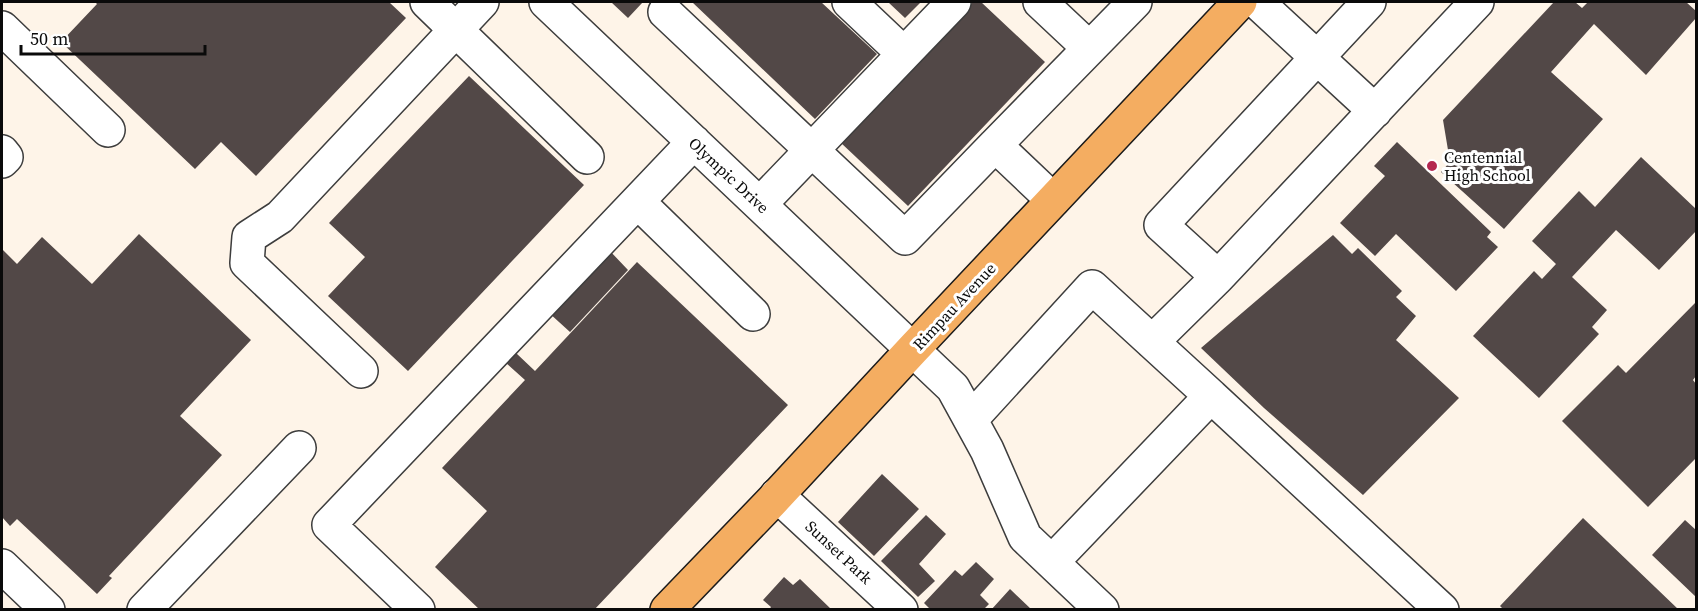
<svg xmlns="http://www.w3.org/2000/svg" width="1698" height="611" font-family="'Source Serif 4',serif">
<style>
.building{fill:#524847}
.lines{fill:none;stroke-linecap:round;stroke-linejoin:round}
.minor-casing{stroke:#3d3d3d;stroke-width:36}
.major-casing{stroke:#1b1b1b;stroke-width:36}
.minor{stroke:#fff;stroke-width:33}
.major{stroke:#f4ad61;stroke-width:33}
.poi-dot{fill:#b42850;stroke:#fff;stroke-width:2}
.labels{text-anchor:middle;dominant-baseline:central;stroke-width:6;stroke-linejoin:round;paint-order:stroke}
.poi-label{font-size:16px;fill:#0a0a0a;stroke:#fff;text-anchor:start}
.street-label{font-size:16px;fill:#0a0a0a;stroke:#fff}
</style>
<rect width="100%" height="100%" fill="#fef4e8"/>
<path class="building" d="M95,2H389L406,18L256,176L221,142L195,169L61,42L97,4Z
M611,2H643L628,18Z
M692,2H821L877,54L815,119Z
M888,2H921L905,18Z
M973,2H981L1045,62L908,206L840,142Z
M1554,2H1575L1582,8L1588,2H1686L1696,11V18L1646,75L1594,24L1551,72L1603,119L1504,229L1441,172L1450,162L1443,120Z
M469,76L584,185L408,371L328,296L365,257L329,223Z
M1397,142L1491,232L1487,237L1498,247L1456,291L1396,234L1375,256L1340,223L1385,176L1374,166Z
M1641,157L1696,209V231L1659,270L1616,230L1572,277L1607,310L1592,327L1599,334L1539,398L1473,336L1534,271L1542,279L1556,264L1532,241L1579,191L1595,207Z
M139,234L251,340L180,416L222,455L109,576L112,578L97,594L17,519L10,526L2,517V249L17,264L42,237L92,284Z
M1333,235L1352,254L1358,248L1402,291L1396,297L1416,316L1396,340L1459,398L1363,495L1264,408L1201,348Z
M609,250L628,270L570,332L548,312Z
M637,262L788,405L594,610H480L435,567L487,511L442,468L525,380L506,363L516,353L535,371Z
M1696,302V376L1693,380L1696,384V458L1648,507L1562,421L1618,365L1626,373Z
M882,474L919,509L874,556L838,522Z
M926,515L946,534L919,564L935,581L918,597L881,561Z
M1583,518L1679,610H1504L1500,606Z
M1685,520L1696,530V597L1652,555Z
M976,562L994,579L980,595L989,604L983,610H931L924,603L955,570L962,576Z
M784,577L793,585L800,579L832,610H769L771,607L763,600Z
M1010,589L1032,610H991Z"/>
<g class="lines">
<defs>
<path id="minor" d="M427,2L587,157
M546,2L953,388L987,450L1025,537L1102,610
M1040,2L1089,48
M1257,2L1375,111
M1369,2L1161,225L1218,277L1477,2
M665,12L905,238L995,145
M2,28L108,130
M904,54L954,2
M2,152L6,157L2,161
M1053,200L995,145L1135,2
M638,202L753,314
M760,204L904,54L849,2
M1152,342L1218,277
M361,371L247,263L249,237L280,217L482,2
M971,419L1092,287L1211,396
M777,495L901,610
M1052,562L1211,396L1442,610
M2,566L48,610
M144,610L299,448
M418,610L329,525L694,142"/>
<path id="major" d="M667,610L772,501L913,349L1240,2"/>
</defs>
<use href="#minor" class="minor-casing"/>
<use href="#major" class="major-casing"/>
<use href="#minor" class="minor"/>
<use href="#major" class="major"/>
</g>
<circle class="poi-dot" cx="1432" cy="166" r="6"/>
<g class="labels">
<g class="poi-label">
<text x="1444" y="157">Centennial<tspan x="1444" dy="18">High School</tspan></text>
</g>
<g class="street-label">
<text transform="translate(729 175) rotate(43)">Olympic Drive</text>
<text transform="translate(954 306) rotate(-47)">Rimpau Avenue</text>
<text transform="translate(839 552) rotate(43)">Sunset Park</text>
</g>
</g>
<rect width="1698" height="611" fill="none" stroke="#0a0a0a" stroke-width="6"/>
<path d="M21 45v9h184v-9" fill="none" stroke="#0a0a0a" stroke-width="3"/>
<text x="30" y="45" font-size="18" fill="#0a0a0a" stroke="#ffffff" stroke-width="4.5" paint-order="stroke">50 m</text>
</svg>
